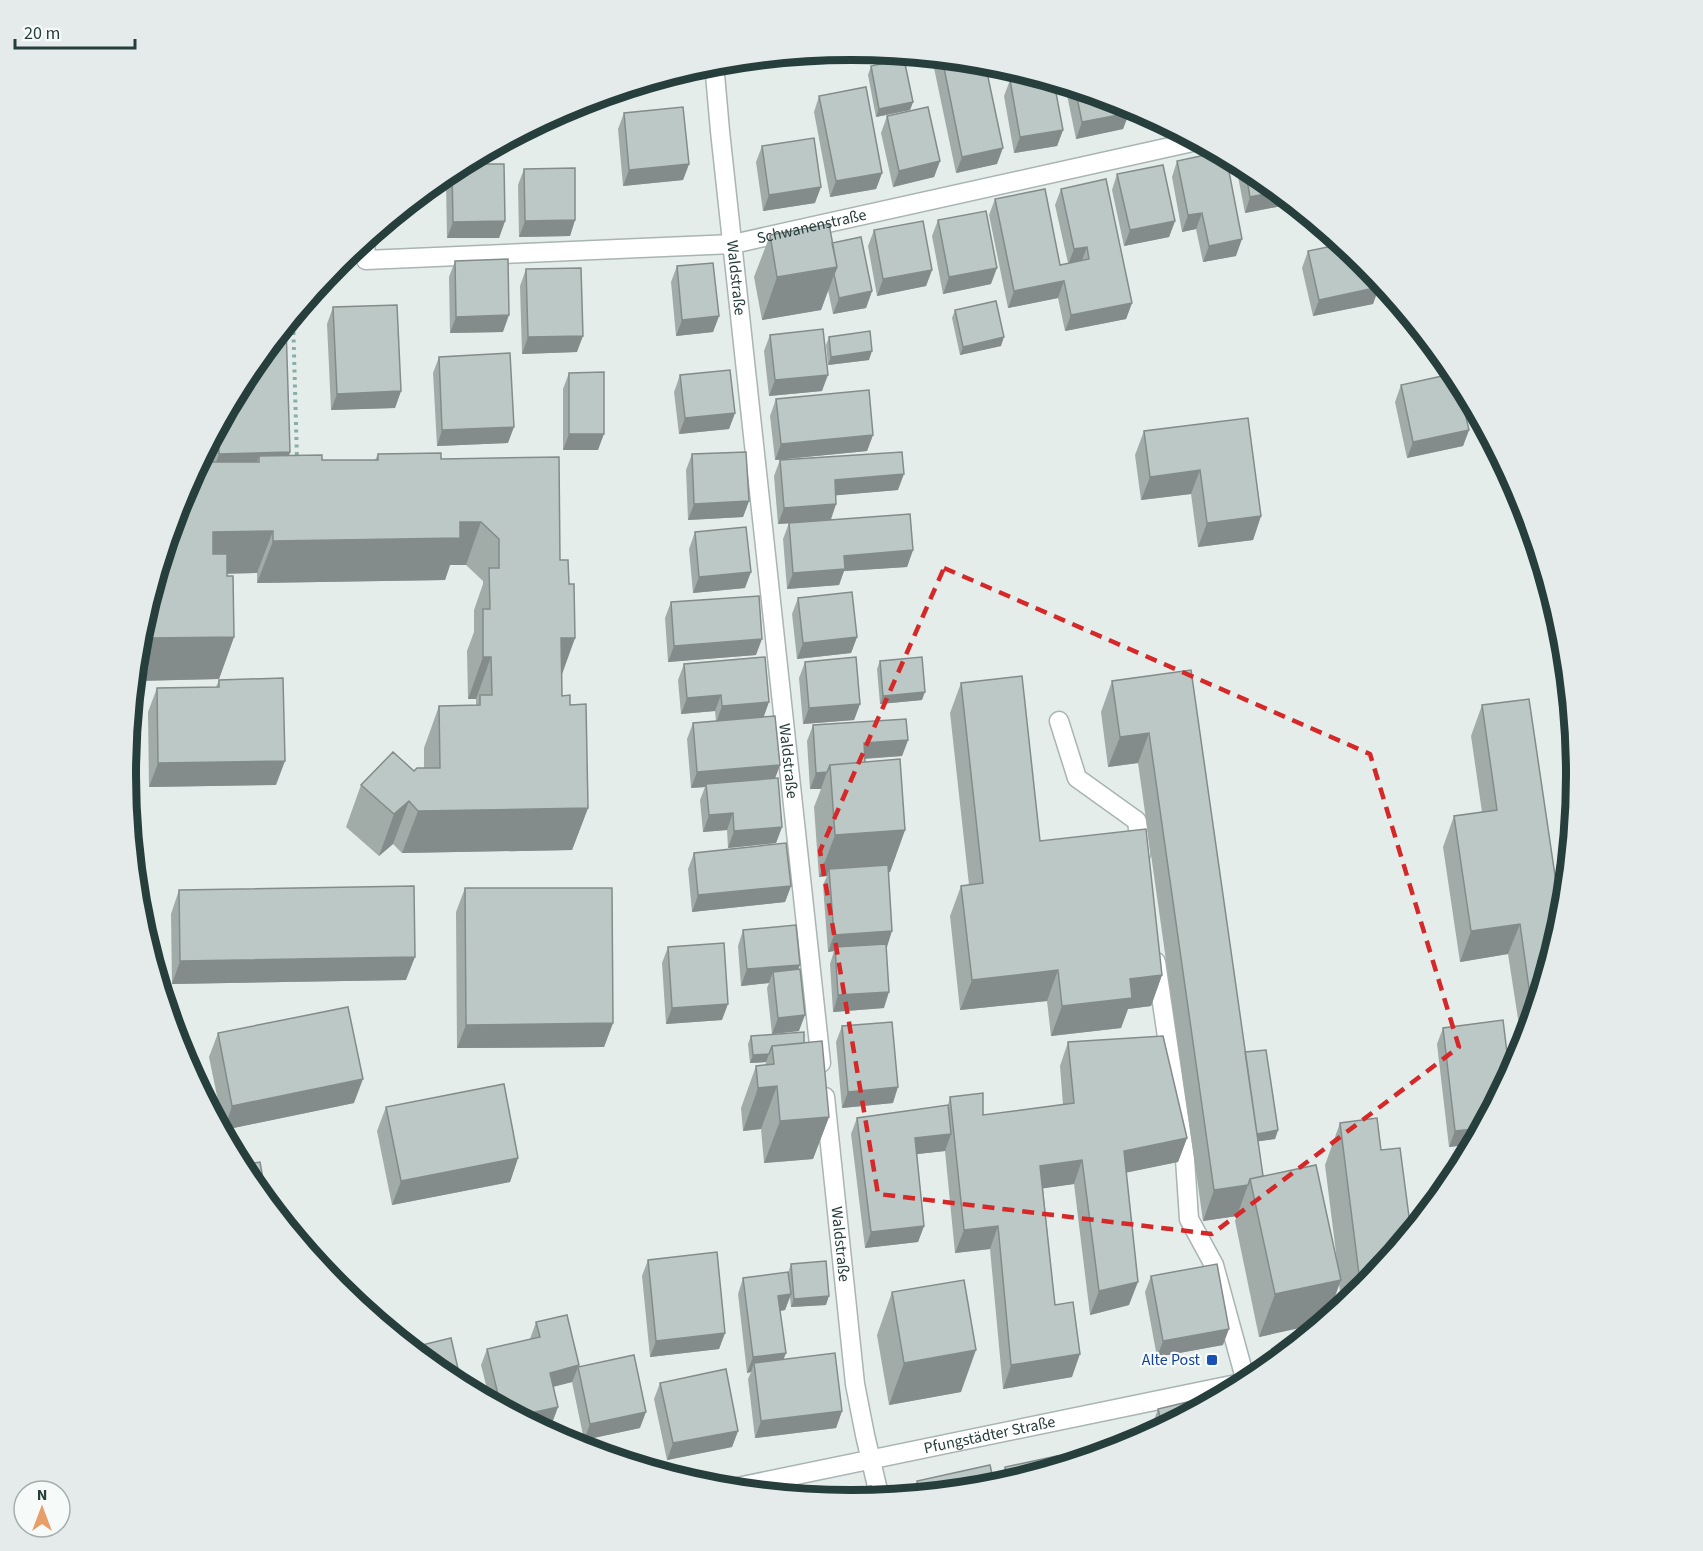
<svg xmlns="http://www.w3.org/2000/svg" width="1703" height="1551" font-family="'Source Sans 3',sans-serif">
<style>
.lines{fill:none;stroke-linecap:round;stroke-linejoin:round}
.minor-casing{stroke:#a8b5b3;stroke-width:21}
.path{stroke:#88aea9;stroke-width:4;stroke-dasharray:3 4.5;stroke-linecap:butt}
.minor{stroke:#fff;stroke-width:18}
.wall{fill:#a1aca9}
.shaded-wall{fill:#838c8a}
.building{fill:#bbc8c5;stroke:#838c8a;stroke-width:1.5}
.marked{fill:none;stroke:#d62828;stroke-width:4.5;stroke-dasharray:12 8;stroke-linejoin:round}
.transit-dot{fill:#1a4fb4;stroke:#f6faf9;stroke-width:2}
.labels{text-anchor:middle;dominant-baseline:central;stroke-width:4.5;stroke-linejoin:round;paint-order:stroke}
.street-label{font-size:16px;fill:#263e3c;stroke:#f6faf9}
.transit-label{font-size:16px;fill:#164399;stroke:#f6faf9;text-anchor:end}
.rim{fill:none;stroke:#263e3c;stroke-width:8}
</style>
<rect width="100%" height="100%" fill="#e5edeb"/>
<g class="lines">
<defs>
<g id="minor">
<path id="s1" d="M714,63L720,131L821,1063"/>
<path id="s2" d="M365,240L366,260L733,244L1197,141"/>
<path d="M1059,721L1077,778L1137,821L1141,854"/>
<path d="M1156,962L1185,1159L1189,1219L1214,1265L1246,1382"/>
<path id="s3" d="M825,1097L855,1384L865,1435L880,1499"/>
<path id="s4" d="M728,1489L1251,1381"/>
</g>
</defs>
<use href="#minor" class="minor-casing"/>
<path class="path" d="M293,317L297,460"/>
<use href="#minor" class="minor"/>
</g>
<path class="wall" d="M938,58L985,63L997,164L956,173L934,68Z
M871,66L913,102L910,110L876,117L868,75Z
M1010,80L1063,130L1057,146L1014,153L1004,96Z
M1065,85L1127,104L1129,113L1123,129L1076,139Z
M819,96L882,173L876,189L830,197L814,112Z
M1139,110L1162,122L1143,127Z
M624,113L689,164L683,180L623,186L618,129Z
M887,116L940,161L934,177L893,187L881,133Z
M762,146L815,203L763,211L756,162Z
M1177,161L1236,256L1203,262L1196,229L1182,232L1172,177Z
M1235,161L1255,172L1292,204L1245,213Z
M462,164L505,221L499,238H447L446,181L450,171Z
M524,169L575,220L570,236L519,237L518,185Z
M1117,174L1175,221L1169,237L1124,246L1112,190Z
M1061,189L1132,303L1126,319L1065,331L1058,298L1008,308L989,215L995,199L1060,265L1068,263L1055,205Z
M938,220L991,284L943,294L932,236Z
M874,230L932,270L926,286L877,296L868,246Z
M770,235L832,243L872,291L866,308L833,314L828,290L821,310L762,320L754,277Z
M1308,251L1379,287L1373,304L1313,316L1302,268Z
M455,261L503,332L450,333L449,277Z
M677,266L719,316L713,332L676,336L671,282Z
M526,269L577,352L522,354L520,286Z
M333,307L401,391L395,408L331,410L327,324Z
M955,310L1001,346L960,355L952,318Z
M770,335L822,391L769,396L764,351Z
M829,337L869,360L828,365L826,345Z
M439,357L508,443L437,446L433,373Z
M248,372L290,452L289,455L322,460H375L378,454L441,459L560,560L569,584L575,638L561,675L562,696L570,705L588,808L572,850L402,853L393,844L379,856L346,827L361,785L424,768V748L439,706L476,705V699H468L467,651L474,632V610L483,584V581L466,565H450L445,580L257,583V573L227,574L234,637L219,679L135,681L140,634L181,497L213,462L212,439Z
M569,373L598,450H563V389Z
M680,375L735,413L729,429L679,434L674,392Z
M1401,385L1469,430L1463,446L1407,458L1395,402Z
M776,399L873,435L867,451L775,460L770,416Z
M1248,418L1261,516L1253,540L1198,547L1191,494L1141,500L1135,455L1144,431Z
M692,454L749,501L743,517L688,520L686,470Z
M780,460L898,490L836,495V504L831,520L913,550L907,567L844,571L839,585L787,589L783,539L789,523L778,524L774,476Z
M695,532L745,588L693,593L689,549Z
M798,598L857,637L851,653L797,659L792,614Z
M671,602L756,655L668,662L665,618Z
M880,661L922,700L880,704L877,669Z
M805,662L860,704L854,720L803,724L799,678Z
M684,664L763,717L780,765L775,778L782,827L776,843L728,848L727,830L703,832L700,800L705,787L691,788L687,739L693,723L716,721L715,711L681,714L678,680Z
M1191,670L1245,1052L1278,1130L1275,1139L1258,1141L1263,1176L1337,1261L1325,1165L1340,1123L1365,1289L1342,1307L1339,1284L1326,1321L1259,1337L1235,1221L1237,1216L1203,1221L1138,763L1108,767L1101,712L1112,681Z
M219,680L276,785L149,787L148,712L157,688L216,687Z
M961,683L1040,841L1162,975L1151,1006L1128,1009L1121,1028L1051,1036L1047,1001L960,1010L950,916L961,886L969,885L950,713Z
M1482,705L1562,923L1523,1051L1508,954L1460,962L1443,847L1454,816L1482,812L1471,736Z
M813,725L908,740L902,756L865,759V762L905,830L890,872H888L887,947L884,1008L833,1012L830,964L834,951L828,952L823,885L827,876L819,877L814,807L821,789H810L807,741Z
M694,853L791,886L785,902L692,912L688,869Z
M465,888L613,1023L604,1047L457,1048L456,912Z
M179,890L406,980L172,984L171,914Z
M743,930L798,970L799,1031L772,1034L767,988L769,983L741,986L738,946Z
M668,947L722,1020L666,1024L662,963Z
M842,1026L893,1103L842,1108L836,1042Z
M1443,1028L1510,1077L1474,1144L1449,1147L1437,1044Z
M218,1033L354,1103L224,1130L209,1057Z
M751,1036L804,1043L829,1117L813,1159L764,1163L761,1129L743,1131L741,1108L756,1066L765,1065L766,1062L750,1063L748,1044Z
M1068,1042L1187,1138L1178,1162L1126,1172L1129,1305L1090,1315L1074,1184L1043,1188L1055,1305L1072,1377L1003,1389L990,1249L955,1253L945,1151L917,1154L924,1226L918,1242L865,1248L851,1134L857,1118L948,1105L950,1097L983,1115L1063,1105L1060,1066Z
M386,1107L518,1158L510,1182L392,1205L377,1131Z
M648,1260L725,1333L719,1349L650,1357L642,1276Z
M791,1264L826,1305L791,1307L790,1297L785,1310L780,1311L783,1359L842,1411L836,1428L755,1438L748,1379L751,1372L747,1373L738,1294L743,1278L788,1273Z
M1151,1276L1223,1345L1157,1357L1145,1292Z
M892,1292L961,1392L889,1405L877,1335Z
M536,1322L579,1366L640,1428L584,1440L572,1382L553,1387L558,1407L552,1423L537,1426L490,1401L481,1365L487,1349L530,1339Z
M422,1345L448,1379L418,1354Z
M660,1383L738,1431L732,1447L667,1460L654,1399Z
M1209,1403L1148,1436L1158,1409Z
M1129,1446L1073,1463L1078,1450Z
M1005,1467H1060L1000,1485L999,1483Z
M917,1481L993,1488L911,1496Z"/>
<path class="shaded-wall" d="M913,102L910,110L876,117L879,109Z
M1129,113L1123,129L1076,139L1082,122Z
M1147,114L1162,122L1143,127Z
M1063,130L1057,146L1014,153L1020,137Z
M1003,148L997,164L956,173L962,157Z
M940,161L934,177L893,187L899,171Z
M689,164L683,180L623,186L629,170Z
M882,173L876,189L830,197L836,181Z
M821,187L815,203L763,211L769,195Z
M1279,191L1293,203L1292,204L1245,213L1250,197Z
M1202,213L1196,229L1182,232L1188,215Z
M575,220L570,236L519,237L525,221Z
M505,221L499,238H447L453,222Z
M1175,221L1169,237L1124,246L1130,230Z
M1242,239L1236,256L1203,262L1209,246Z
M1087,247L1081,263L1068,265L1074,249Z
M837,267L821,310L762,320L777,277Z
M997,268L991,284L943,294L949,277Z
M932,270L926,286L877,296L883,279Z
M1064,281L1058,298L1008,308L1014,291Z
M1379,287L1373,304L1313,316L1319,300Z
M872,291L866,308L833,314L839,298Z
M1132,303L1126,319L1065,331L1071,315Z
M509,315L503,332L450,333L456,317Z
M719,316L713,332L676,336L682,320Z
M583,336L577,352L522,354L528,337Z
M1004,337L1001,346L960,355L963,347Z
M872,351L869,360L828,365L831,357Z
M828,375L822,391L769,396L775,380Z
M401,391L395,408L331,410L337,394Z
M735,413L729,429L679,434L685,418Z
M514,427L508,443L437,446L442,430Z
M1469,430L1463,446L1407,458L1413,442Z
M569,434H604L598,450H563Z
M873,435L867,451L775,460L781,444Z
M290,452L285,468L259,462V456L254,469L213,470L219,454Z
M1200,470L1191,494L1141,500L1150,477Z
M904,474L898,490L829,496L835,480Z
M749,501L743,517L688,520L694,504Z
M836,504L830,521L778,524L784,508Z
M1261,516L1253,540L1198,547L1207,523Z
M460,522H481L466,565H450L445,580L257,583L273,541Z
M273,531L257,573L197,574L213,532Z
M913,550L907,567L844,571L839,585L787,589L793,573L844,556Z
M751,572L745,588L693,593L699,577Z
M234,637L219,679L135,681L150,638Z
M857,637L851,653L797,659L803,643Z
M561,638H575L560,680Z
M762,639L756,655L668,662L674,646Z
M483,657H491L476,699H468Z
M925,692L922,700L880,704L883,696Z
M721,695L715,711L681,714L687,698Z
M769,702L763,719L716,723L722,706Z
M860,704L854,720L803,724L809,708Z
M1149,733L1138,763L1108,767L1120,737Z
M908,740L902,756L858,759L864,743Z
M285,761L276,785L149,787L158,763Z
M780,765L774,781L706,784L705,787L691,788L697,772Z
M827,772L821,789H810L816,773Z
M409,801L393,844L379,856L394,814Z
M588,808L572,850L402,853L418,811Z
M733,813L727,830L703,832L709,815Z
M782,827L776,843L728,848L734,831Z
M905,830L890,872L830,876L829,869L827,876L819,877L835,835Z
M791,886L785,902L692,912L698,895Z
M1520,924L1508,954L1460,962L1471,931Z
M892,931L887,947H835L834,951L828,952L834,935Z
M415,957L406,980L172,984L180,961Z
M800,965L794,981L773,972L769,983L741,986L747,969Z
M1058,970L1047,1001L960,1010L972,980Z
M1162,975L1151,1006L1128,1009L1121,1028L1051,1036L1062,1006L1130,979Z
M889,992L884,1008L833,1012L838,995Z
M728,1004L722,1020L666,1024L672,1008Z
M805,1015L799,1031L772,1034L778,1018Z
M613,1023L604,1047L457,1048L466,1025Z
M769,1054L766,1062L750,1063L753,1055Z
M363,1079L354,1103L224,1130L232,1106Z
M777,1086L761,1129L743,1131L758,1088Z
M898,1087L893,1103L842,1108L848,1092Z
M829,1117L813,1159L764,1163L780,1121Z
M1483,1128L1474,1144L1449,1147L1455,1131Z
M1278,1130L1275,1139L1246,1143L1249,1135Z
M951,1134L945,1151L909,1155L915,1138Z
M1187,1138L1178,1162L1115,1175L1124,1151Z
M518,1158L510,1182L392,1205L401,1181Z
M1082,1160L1074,1184L1032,1190L1040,1166Z
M1248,1185L1237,1216L1203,1221L1214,1190Z
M924,1226L918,1242L865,1248L871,1232Z
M998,1226L990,1249L955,1253L964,1230Z
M1380,1270L1365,1289L1349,1302L1359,1274Z
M1341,1280L1326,1321L1323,1323L1259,1337L1275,1294Z
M1138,1282L1129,1305L1090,1315L1099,1291Z
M791,1294L785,1310L773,1312L778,1296Z
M829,1296L826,1305L791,1307L794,1299Z
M1229,1329L1223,1345L1157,1357L1163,1341Z
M725,1333L719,1349L650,1357L656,1341Z
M976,1350L961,1392L889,1405L904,1363Z
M786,1353L780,1369L754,1363L751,1372L747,1373L753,1357Z
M1080,1354L1072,1377L1003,1389L1011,1365Z
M579,1365L572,1382L544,1389L550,1373Z
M558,1407L552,1423L537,1426L517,1416Z
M842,1411L836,1428L755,1438L761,1421Z
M646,1412L640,1428L584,1440L590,1424Z
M738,1431L732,1447L667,1460L673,1443Z"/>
<path class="building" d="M942,58L985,63L1003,148L962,157Z
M904,59L913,102L879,109L871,66Z
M1034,76L1054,82L1063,130L1020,137L1010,80Z
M866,87L882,173L836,181L819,96Z
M1075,88L1127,104L1129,113L1082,122Z
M683,107L689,164L629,170L624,113Z
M928,107L940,161L899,171L887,116Z
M814,138L821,187L769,195L762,146Z
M1219,152L1226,156L1242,239L1209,246L1202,213L1188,215L1177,161Z
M462,164H504L505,221L453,222L452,170Z
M1163,165L1175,221L1130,230L1117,174Z
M1245,167L1255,172L1279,191L1250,197Z
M575,168V220L525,221L524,169Z
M1106,179L1132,303L1071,315L1064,281L1014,291L995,199L1045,189L1060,265L1089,259L1087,247L1074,249L1061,189Z
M986,211L997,268L949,277L938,220Z
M923,221L932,270L883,279L874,230Z
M829,224L837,267L777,277L770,235Z
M861,237L872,291L839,298L834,274L837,267L832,243Z
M1342,244L1365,262L1377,277L1379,287L1319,300L1308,251Z
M508,259L509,315L456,317L455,261Z
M713,263L719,316L682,320L677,266Z
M581,268L583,336L528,337L526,269Z
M996,301L1004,337L963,347L955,310Z
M397,305L401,391L337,394L333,307Z
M286,326L290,452L219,454L218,428L248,372Z
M823,329L828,375L775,380L770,335Z
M870,331L872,351L831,357L829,337Z
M510,353L514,427L442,430L439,357Z
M730,370L735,413L685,418L680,375Z
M604,372V434H569V373Z
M1456,373L1469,430L1413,442L1401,385Z
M869,390L873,435L781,444L776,399Z
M1248,418L1261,516L1207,523L1200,470L1150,477L1144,431Z
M746,452L749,501L694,504L692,454Z
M902,452L904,474L835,480L836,504L784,508L780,460Z
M441,453V459L559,457L560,560H568L569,584H574L575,638H561L562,696L570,695V705L586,704L588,808L418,811L409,801L394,814L361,785L393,752L414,771L417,768H440L439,706L480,705V695H492L491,657H483V609H490L489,568H499V539L481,522H460V538L273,541V531L213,532V554H227V576H233L234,637L150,638V601L181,497L200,462H259V456L322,455V460H378V454Z
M910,514L913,550L844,556L845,569L793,573L789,523Z
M746,527L751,572L699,577L695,532Z
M852,592L857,637L803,643L798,598Z
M759,596L762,639L674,646L671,602Z
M765,657L769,702L722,706L721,695L687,698L684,664Z
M856,657L860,704L809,708L805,662Z
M922,657L925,692L883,696L880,661Z
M1191,670L1263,1176L1250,1179L1248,1185L1214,1190L1149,733L1120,737L1112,681Z
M1022,676L1040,841L1146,829L1162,975L1130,979L1132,998L1062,1006L1058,970L972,980L961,886L983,883L961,683Z
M283,678L285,761L158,763L157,688L219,687V680Z
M1529,699L1562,923L1533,1017L1520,924L1471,931L1454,816L1497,810L1482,705Z
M775,716L780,765L697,772L693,723Z
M906,719L908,740L864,743L865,762L830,765L827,772L816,773L813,725Z
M900,759L905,830L835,835L830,765Z
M778,778L782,827L734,831L733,813L709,815L706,784Z
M786,843L791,886L698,895L694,853Z
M888,865L892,931L834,935L829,869Z
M414,886L415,957L180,961L179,890Z
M465,888H612L613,1023L466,1025Z
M796,925L800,965L747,969L743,930Z
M724,943L728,1004L672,1008L668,947Z
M886,944L889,992L838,995L835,947Z
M800,969L805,1015L778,1018L773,972Z
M348,1007L363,1079L232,1106L218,1033Z
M1503,1020L1510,1077L1483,1128L1455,1131L1443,1028Z
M892,1022L898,1087L848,1092L842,1026Z
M804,1032V1043L772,1046L769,1054L753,1055L751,1036Z
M1163,1036L1187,1138L1124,1151L1138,1282L1099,1291L1082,1160L1040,1166L1055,1305L1073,1302L1080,1354L1011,1365L998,1226L964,1230L950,1097L983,1093V1115L1074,1103L1068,1042Z
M822,1041L829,1117L780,1121L777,1086L758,1088L756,1066L774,1064L772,1046Z
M1266,1050L1278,1130L1257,1134L1245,1052Z
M504,1084L518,1158L401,1181L386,1107Z
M948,1105L951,1134L915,1138L924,1226L871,1232L857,1118Z
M1377,1118L1381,1150L1400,1148L1411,1232L1380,1270L1359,1274L1340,1123Z
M260,1162L267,1202L248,1179L241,1165Z
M1316,1165L1341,1280L1275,1294L1250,1179Z
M717,1252L725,1333L656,1341L648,1260Z
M826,1261L829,1296L794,1299L791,1264Z
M1217,1264L1229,1329L1163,1341L1151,1276Z
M788,1272L791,1294L778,1296L786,1353L753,1357L743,1278Z
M964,1280L976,1350L904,1363L892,1292Z
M567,1315L579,1365L550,1373L558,1407L517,1416L501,1407L487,1349L540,1337L536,1322Z
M451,1338L462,1386L448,1379L425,1360L422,1345Z
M835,1353L842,1411L761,1421L754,1363Z
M634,1355L646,1412L590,1424L578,1367Z
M726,1369L738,1431L673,1443L660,1383Z
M1208,1397L1209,1403L1163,1428L1158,1409Z
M1130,1439L1131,1445L1129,1446L1080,1461L1078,1450Z
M1057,1456L1060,1467L1009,1483L1005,1467Z
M990,1465L995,1487L920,1495L917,1481Z
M871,1486L874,1499L852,1502L815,1498Z"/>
<path class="marked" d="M944,568L1370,754L1459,1047L1212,1234L878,1194L820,851Z"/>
<rect class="transit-dot" x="1206" y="1354" width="12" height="12" rx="3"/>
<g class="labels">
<g class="street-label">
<text stroke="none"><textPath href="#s2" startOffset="468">Schwanenstraße</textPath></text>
<text stroke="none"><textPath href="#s1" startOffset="216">Waldstraße</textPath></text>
<text stroke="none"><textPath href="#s1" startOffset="702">Waldstraße</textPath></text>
<text stroke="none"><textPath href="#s3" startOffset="148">Waldstraße</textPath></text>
<text stroke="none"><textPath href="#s4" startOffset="267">Pfungstädter Straße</textPath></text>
</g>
<g class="transit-label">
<text x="1200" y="1360">Alte Post</text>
</g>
</g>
<path d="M0 0H1703V1551H0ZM136 775a715 715 0 1 1 1430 0a715 715 0 1 1-1430 0Z" fill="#e5ebea" fill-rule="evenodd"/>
<path class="rim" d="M136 775a715 715 0 1 1 1430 0a715 715 0 1 1-1430 0Z"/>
<g transform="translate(42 1509)"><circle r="28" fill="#f6faf9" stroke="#a3afad" stroke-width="1.5"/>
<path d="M0-4.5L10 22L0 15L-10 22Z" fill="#e79e69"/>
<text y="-9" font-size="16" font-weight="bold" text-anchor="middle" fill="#263e3c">N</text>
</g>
<path d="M15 39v9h120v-9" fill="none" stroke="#263e3c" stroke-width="3"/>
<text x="24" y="39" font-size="18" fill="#263e3c" stroke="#f6faf9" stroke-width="4.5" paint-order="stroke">20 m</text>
</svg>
